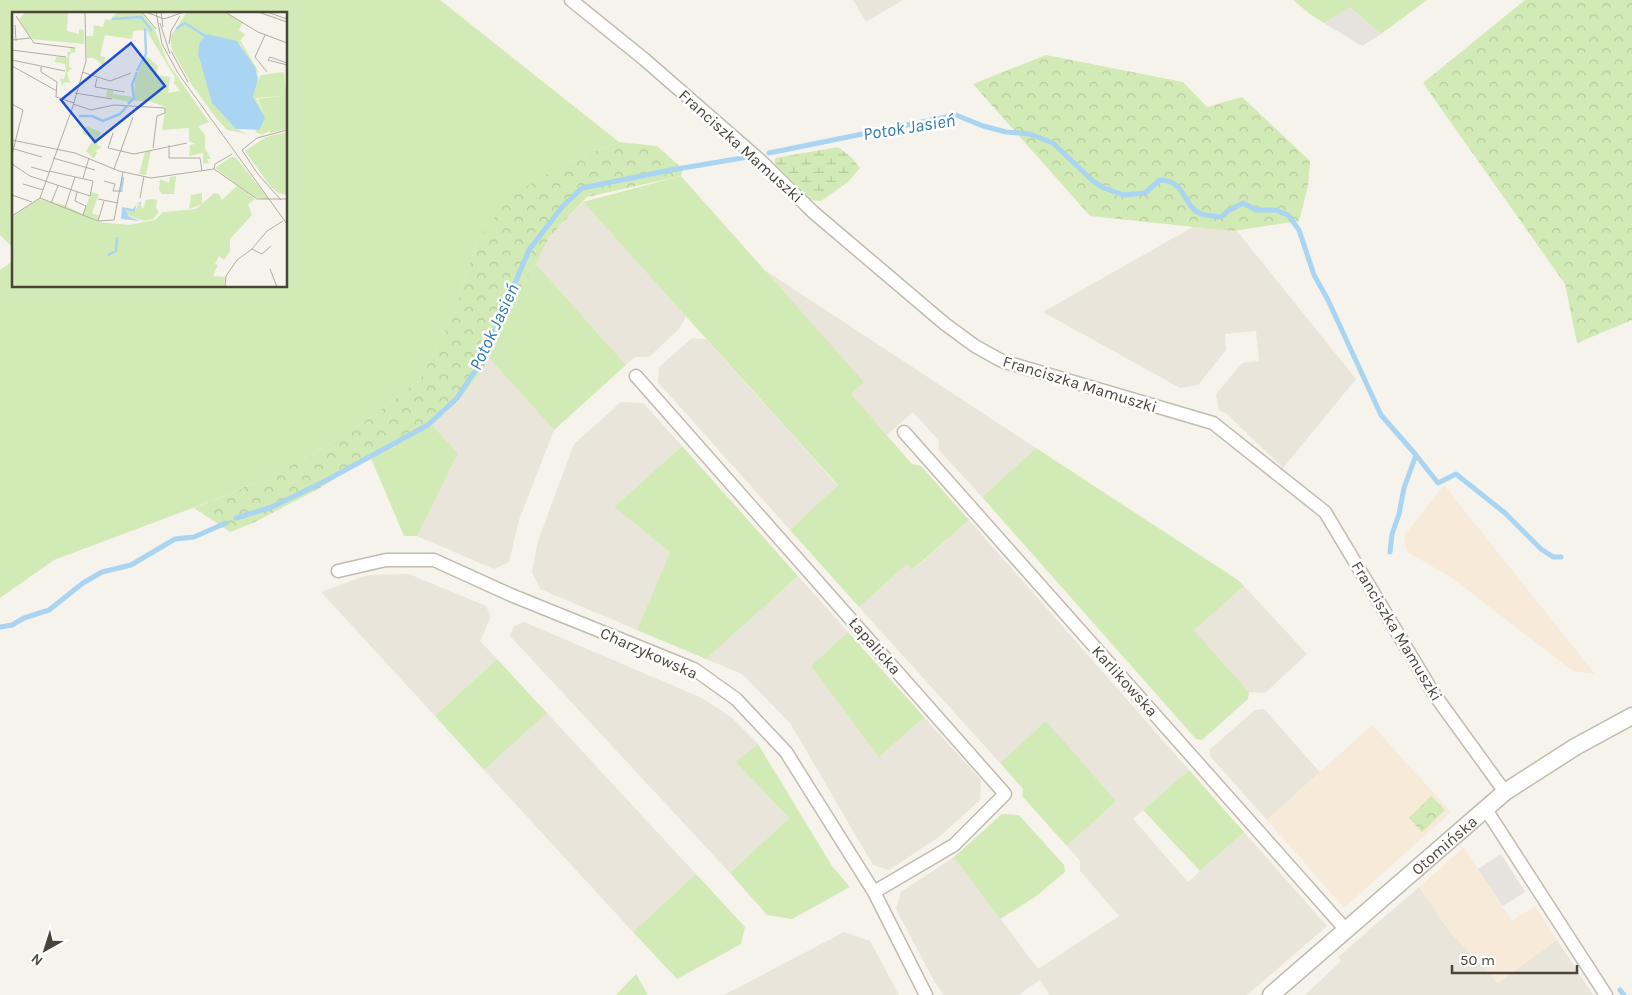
<svg xmlns="http://www.w3.org/2000/svg" width="1632" height="995" font-family="Karla,sans-serif">
<style>
.residential{fill:#eae5da}
.commercial{fill:#f7ead8}
.industrial{fill:#e6e2dd}
.grass{fill:#d2eab5}
.forest{fill:url(#forest-crowns)}
.wetland{fill:url(#wetland-marsh)}
.lines{fill:none;stroke-linecap:round;stroke-linejoin:round}
.stream{stroke:#a9d4f2;stroke-width:5}
.minor-casing{stroke:#c2bbae;stroke-width:15}
.tertiary-casing{stroke:#c2bbae;stroke-width:19}
.minor{stroke:#fff;stroke-width:12}
.tertiary{stroke:#fff;stroke-width:16}
.labels{text-anchor:middle;dominant-baseline:central;stroke-width:5;stroke-linejoin:round;paint-order:stroke}
.street-label{font-size:16px;fill:#4b4439;stroke:#fff}
.water-label{font-size:18px;font-style:italic;fill:#2e7ab2;stroke:#fff}
.inset-river{fill:none;stroke:#a9d4f2;stroke-width:2.5}
.inset-road{fill:none;stroke:#b2ada4;stroke-width:1}
.view{fill:#1d4ed8;fill-opacity:0.15;stroke:#1d4ed8;stroke-width:2.5}
.inset-edge{fill:none;stroke:#4b4439;stroke-width:2.5}
</style>
<defs>
<pattern id="forest-crowns" width="20" height="18" patternUnits="userSpaceOnUse" patternTransform="scale(1.25)"><rect width="20" height="18" fill="#d2eab5"/><path d="M2 6a3 3 0 1 1 6 0M12 15a3 3 0 1 1 6 0" fill="none" stroke="#b6ca9c"/></pattern>
<pattern id="wetland-marsh" width="20" height="14" patternUnits="userSpaceOnUse" patternTransform="scale(1.25)"><rect width="20" height="14" fill="#d2eab5"/><path d="M1 5h8M5 5V1M11 12h8M15 12V8" fill="none" stroke="#b6ca9c"/></pattern>
</defs>
<rect width="100%" height="100%" fill="#f6f3ec"/>
<path class="residential" d="M853,0H903L866,22Z
M583,202L686,316L680,328L649,357H635L626,365L536,264L549,237Z
M1221,211L1356,379L1283,468L1227,414L1219,410L1216,394L1242,363L1259,361L1256,331L1225,334L1226,350L1198,385L1180,388L1043,312Z
M763,269L1036,448L982,497L938,449L939,441L913,412L887,435L850,394L863,382Z
M692,338L706,339L838,486L790,530L658,382L659,367Z
M489,358L554,430L519,520L509,562L494,569L417,536L458,453L432,425L460,399Z
M621,402L643,403L682,446L614,507L670,552L637,630L540,589L532,572L538,541L574,444Z
M969,520L1189,770L1133,819L1188,882L1244,832L1327,926L1247,995H1050L1040,980L1018,995H944L934,981L896,909L901,892L954,857L1038,969L1119,916L1080,871V861L1067,846L1116,801L1046,722L1000,763L859,607L907,564L913,570Z
M409,574L486,606L491,617L480,641L497,659L435,716L321,592L368,575Z
M798,576L848,632L811,666L879,756L924,717L981,780L980,800L939,837L889,870L873,865L790,723L742,674L706,659Z
M1244,586L1307,654L1265,693L1249,692L1194,630Z
M524,622L702,698L731,717L758,744L737,762L789,818L730,873L510,636L514,626Z
M1264,709L1320,772L1267,820L1210,756V749L1255,710Z
M547,713L696,874L633,932L484,770Z
M1419,887L1450,932L1498,983L1557,940L1593,995H1305L1341,961L1338,957Z
M844,932L870,941L899,995H724Z"/>
<path class="commercial" d="M1444,485L1595,674L1573,671L1449,576L1407,552L1404,536Z
M1372,725L1451,812L1344,908L1267,820Z
M1464,847L1512,921L1535,906L1557,940L1498,983L1450,932L1419,887Z"/>
<path class="industrial" d="M1350,7L1381,34L1362,46L1324,23Z
M1501,854L1525,892L1503,906L1478,869Z"/>
<path class="grass" d="M0,0H440L619,142L568,162L476,244L455,311L420,380L374,415L311,456L230,494L54,560L0,598V270L14,260V286H286V14H14V249L0,235Z
M1293,0H1427L1381,34L1350,7L1324,23L1311,15Z
M681,176L864,382L851,394L912,464L921,466L969,520L912,570L907,564L859,607L790,530L838,485L583,202Z
M536,264L626,365L554,430L489,358L503,318L532,269Z
M432,425L458,453L417,536H404L370,456L391,449Z
M682,446L798,576L706,659L637,630L670,552L614,507Z
M1036,448L1238,580L1244,586L1194,630L1249,692L1248,699L1202,740L1196,739L982,497Z
M848,632L924,717L879,757L811,666Z
M497,659L547,713L484,770L435,716Z
M1046,721L1116,801L1067,846L1022,796L1023,789L1000,763Z
M758,744L832,866L850,887L792,919L767,915L730,873L789,818L736,762Z
M1189,770L1244,832L1200,871L1143,810Z
M1002,814L1019,815L1064,865L1065,872L1035,897L1000,919L954,857Z
M696,874L745,927L741,944L677,979L633,932Z
M636,974L648,995H616Z"/>
<path class="forest" d="M1525,0H1632V320L1577,343L1565,284L1423,83Z
M1046,55L1183,82L1207,107L1242,97L1310,161L1308,186L1299,221L1233,231L1090,216L973,84Z
M619,142L657,146L683,169L681,176L587,197L549,237L536,264L532,269L503,318L486,364L460,399L432,425L391,449L370,456L320,488L253,523L230,532L194,508L230,494L311,456L374,415L420,380L455,311L476,244L508,198L568,162Z
M1431,796L1445,810L1422,832L1409,818Z"/>
<path class="wetland" d="M838,147L851,157L860,168L848,182L821,201L812,200L775,164V158Z"/>
<g class="lines">
<path class="stream" d="M769,153L956,115L983,126L1006,132L1030,134L1053,143L1093,181L1104,188L1124,195L1145,193L1160,180C1186,180 1183,207 1201,214C1207,216 1215,216 1221,217L1228,211L1243,203L1256,210H1275L1288,215L1299,230L1314,275L1328,300L1381,415L1416,455L1438,483L1456,474L1505,513L1541,549L1553,557H1561
M236,518L272,507L327,480L428,425L457,398L483,359L529,250L562,207L582,188L671,170L748,157
M1390,552L1392,534L1399,514L1404,488L1416,455
M0,627L12,625L24,618L49,610L83,583L102,572L131,565L175,539L194,537L226,523
M1620,990L1624,995"/>
<defs>
<path id="minor" d="M571,0L644,59L762,162L813,212L945,324L975,346L1002,361L1213,423L1325,512L1434,694L1505,792
M636,376L1005,794L954,845L874,892
M904,432L1346,930
M338,571L386,560H434L511,595L694,669L736,699L786,752L874,892L926,995
M1485,808L1606,995"/>
<g id="tertiary">
<path id="s1" d="M1271,995L1505,792L1575,747L1632,716"/>
</g>
</defs>
<use href="#minor" class="minor-casing"/>
<use href="#tertiary" class="tertiary-casing"/>
<use href="#minor" class="minor"/>
<use href="#tertiary" class="tertiary"/>
</g>
<g class="labels">
<g class="street-label">
<text transform="translate(741 146) rotate(42)">Franciszka Mamuszki</text>
<text transform="translate(1080 384) rotate(17)">Franciszka Mamuszki</text>
<text transform="translate(1397 631) rotate(59)">Franciszka Mamuszki</text>
<text transform="translate(875 646) rotate(49)">Łapalicka</text>
<text transform="translate(649 653) rotate(24)">Charzykowska</text>
<text transform="translate(1125 681) rotate(48)">Karlikowska</text>
<text stroke="none"><textPath href="#s1" startOffset="229">Otomińska</textPath></text>
</g>
<g class="water-label">
<text transform="translate(909 127) rotate(-9)">Potok Jasień</text>
<text transform="translate(494 327) rotate(-65)">Potok Jasień</text>
</g>
</g>
<g transform="translate(12 12)">
<rect width="275" height="275" fill="#f6f3ec"/>
<path d="M105,0H129L142,16L156,51L197,110L200,109L186,114L193,123V136L199,147H195L197,151L191,152V141L177,144L178,133L183,132L177,129V116L150,118L154,95L137,89H122L123,69L134,44L146,54L144,63L158,65L156,81L168,79L162,71L163,65L134,18L121,19L120,27L93,23L88,44L93,45L92,54L82,46H75L74,24H81L82,13L91,15L93,7L98,8ZM175,0H212L231,10L227,18L233,23L228,28L246,59V62L228,32L220,29L193,23L186,42L200,91L224,117L236,122L215,118L204,106L180,73L160,38L158,25ZM58,35L63,36V41L60,40L57,45V55L60,56L55,61L58,71L53,70L50,74L48,66L52,67L54,59L53,52L43,50L44,45L56,46L55,40H59ZM95,78H101V82L121,85L118,90L94,85ZM139,138L134,163L127,162L133,140ZM219,145H223L258,188L242,185L203,156ZM164,164L162,182H150L147,178L148,167L157,171L158,165ZM79,180L87,182L80,201L88,204L86,208L71,203ZM190,181V192L177,197L179,183Z" fill="#d2eab5"/>
<path d="M14,0H56L55,19L67,22V17L72,18V32L20,27L7,7ZM272,60L274,80L269,84L244,86L254,107L257,119L250,123L243,120L253,106L243,94L240,78L249,63ZM74,114L89,120L85,133L90,135L83,139L85,140L82,147L74,139L81,128L70,121ZM225,174L243,187L236,192L240,203L218,227V239L212,248L207,244L203,252L206,253L201,264L213,265L212,275H0V205L27,187L52,193L87,210L117,213L143,208L151,200L184,197L202,181L207,182L210,188ZM139,187L145,188L144,196L147,200L141,207L132,209L115,203L114,196L123,200L127,190L131,197L134,188Z" fill="#d2eab5"/>
<path d="M71,218L79,224L73,234L74,246L68,245L60,235L63,221Z" fill="#d2eab5"/>
<path d="M275,79V117L258,121L246,87L269,84ZM275,120V183L266,181L258,174L233,139L254,125Z" fill="#d2eab5"/>
<path d="M194,22L225,29L243,55L246,66L241,85L253,106L247,118L224,117L200,91L186,42L188,30ZM126,190H129V193L127,190L124,193L123,200L114,198L116,204L128,209L109,207L110,195L121,197Z" fill="#a9d4f2"/>
<path class="inset-river" d="M100,7L129,5L140,19M164,17L173,11L193,24M125,59L134,42L133,16M116,92L122,86L120,73L125,60M67,104H80L91,109L108,102L115,94M109,180L111,165M96,243L104,239L105,225"/>
<path class="inset-road" d="M130,0L144,17M134,0L152,7L172,0M144,0L150,32L166,61L275,212M149,0L151,15M213,0L246,20L275,31M246,0L275,10M255,0L275,7M4,4L22,31L63,36M148,11L158,42M3,13L4,29M253,23L243,45L255,60M0,28L18,26M157,32L159,19L168,4M0,38L54,45M159,39L176,70M0,48L53,59M275,51L258,45L256,48L275,53M0,54L45,79M29,55V60L45,70L44,85L62,91M70,60L98,69L119,61M85,66L83,75L113,80M63,81L100,87M0,92L11,98L0,143M61,92L79,98L102,93L153,96V101L145,104L141,136M101,121L96,136L122,142L175,131M0,128L63,141L107,159L139,166L202,157M157,133V146H188L190,159M2,137L30,145M41,146L83,158M0,152L18,164L78,184L81,169L37,159M19,155L37,160M102,157L121,105M202,157L245,187H275M202,157L203,152L220,142M71,166L77,146M92,169L103,172L101,179H109M11,172L31,178M65,180L63,189L74,194L71,203M0,183L20,190M28,186L86,209L102,208L111,160M128,186L132,164M86,187L106,191M269,188L245,161L230,138L245,126L275,118M39,191L46,174M53,196L63,165M0,204L28,186L61,94L74,49L73,0M86,209L92,189M240,237L250,242L259,234M258,257L265,275M213,275L214,264L225,248L240,237L255,219L271,209"/>
<path class="view" d="M119,31L153,74L83,130L49,88Z"/>
<rect width="275" height="275" class="inset-edge"/>
</g>
<g transform="translate(45 950) rotate(219)" stroke="#ffffff" stroke-width="4" paint-order="stroke">
<path d="M0-4L9 19L0 12L-9 19Z" fill="#4b4439"/>
<text y="-8" font-size="14" font-weight="bold" text-anchor="middle" fill="#4b4439">N</text>
</g>
<path d="M1452 965v8h125v-8" fill="none" stroke="#4b4439" stroke-width="2.5"/>
<text x="1460" y="965" font-size="15" fill="#4b4439" stroke="#ffffff" stroke-width="4" paint-order="stroke">50 m</text>
</svg>
